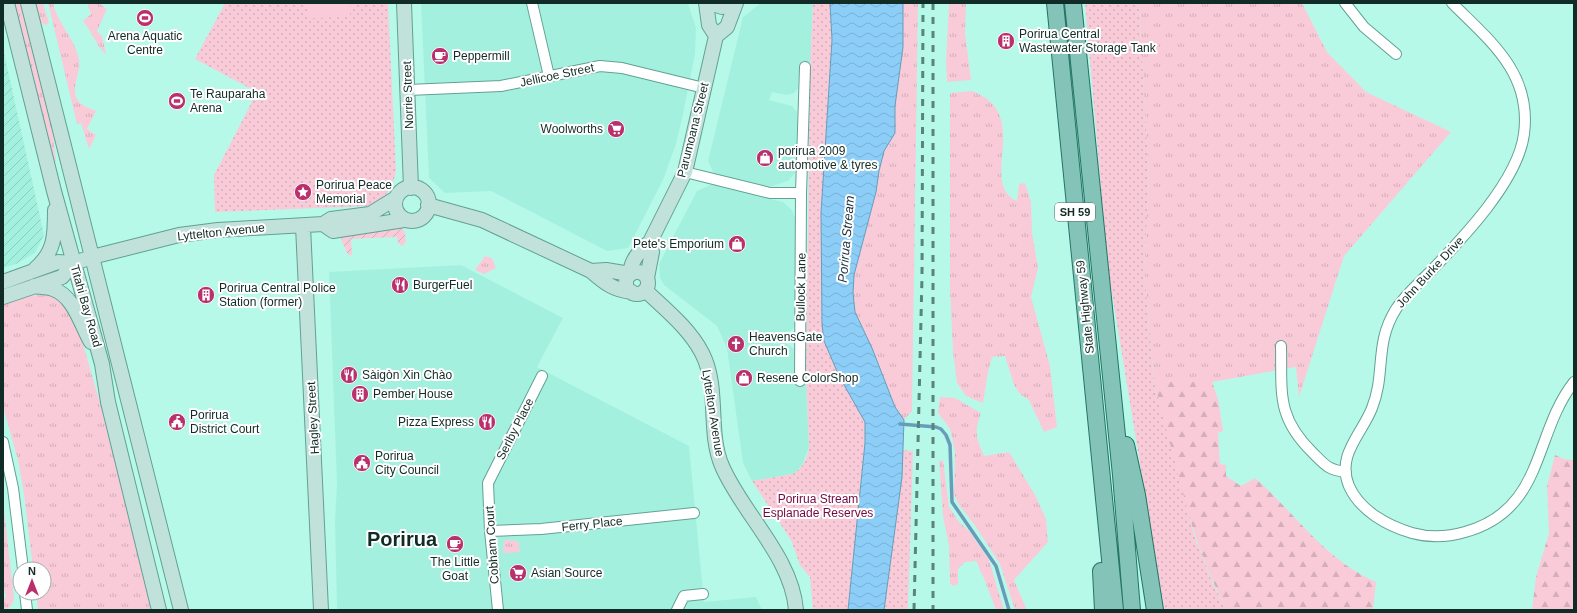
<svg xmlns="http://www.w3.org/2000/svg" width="1577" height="613" font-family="Helvetica,sans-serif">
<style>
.built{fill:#a4f0de}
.industrial{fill:url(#industrial-furrows)}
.grass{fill:url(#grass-tufts)}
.forest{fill:url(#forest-firs)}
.park{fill:url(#park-dots)}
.garden{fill:url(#garden-furrows)}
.pitch{fill:#f9cbd9}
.water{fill:url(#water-waves);stroke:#679db9}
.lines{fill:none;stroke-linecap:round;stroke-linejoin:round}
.stream{stroke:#679db9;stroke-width:3.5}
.street-casing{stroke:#62a193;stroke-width:12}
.secondary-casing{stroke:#62a193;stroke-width:16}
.primary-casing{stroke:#257466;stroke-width:18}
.street{stroke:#fff;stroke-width:10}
.secondary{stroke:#c1e1db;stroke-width:14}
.primary{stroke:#83c3b8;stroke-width:16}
.rail{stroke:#58847a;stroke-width:3;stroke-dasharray:7 7;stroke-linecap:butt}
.labels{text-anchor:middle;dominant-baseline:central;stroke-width:4;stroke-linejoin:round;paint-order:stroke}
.shield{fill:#fff;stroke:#586b67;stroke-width:1}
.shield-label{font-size:11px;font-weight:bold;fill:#112b26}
.poi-label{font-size:12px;fill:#112b26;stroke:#fff;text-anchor:start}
.street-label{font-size:12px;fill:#112b26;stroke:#fff}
.park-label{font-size:12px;fill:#750840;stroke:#fff}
.water-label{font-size:13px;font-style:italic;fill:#1d323f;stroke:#fff}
.town-label{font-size:20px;font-weight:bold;fill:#112b26;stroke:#fff}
</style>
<defs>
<pattern id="industrial-furrows" width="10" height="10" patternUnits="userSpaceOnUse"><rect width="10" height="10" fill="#a4f0de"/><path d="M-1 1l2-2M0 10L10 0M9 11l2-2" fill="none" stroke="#8ccebe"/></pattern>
<pattern id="grass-tufts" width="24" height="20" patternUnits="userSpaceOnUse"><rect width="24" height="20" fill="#f9cbd9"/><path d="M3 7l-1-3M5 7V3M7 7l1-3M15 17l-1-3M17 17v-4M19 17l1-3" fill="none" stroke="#d4aeba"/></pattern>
<pattern id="forest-firs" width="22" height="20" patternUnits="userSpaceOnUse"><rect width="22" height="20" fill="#f9cbd9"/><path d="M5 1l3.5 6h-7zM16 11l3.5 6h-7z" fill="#d4aeba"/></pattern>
<pattern id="park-dots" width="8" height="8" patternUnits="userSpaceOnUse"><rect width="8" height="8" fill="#f9cbd9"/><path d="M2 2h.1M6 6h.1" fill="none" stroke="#d4aeba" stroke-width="1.8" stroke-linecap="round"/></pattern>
<pattern id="garden-furrows" width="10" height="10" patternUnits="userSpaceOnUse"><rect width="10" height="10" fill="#f9cbd9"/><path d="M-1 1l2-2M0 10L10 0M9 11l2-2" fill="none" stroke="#d4aeba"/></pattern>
<pattern id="water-waves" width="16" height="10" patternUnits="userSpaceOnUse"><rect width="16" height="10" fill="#8ccef8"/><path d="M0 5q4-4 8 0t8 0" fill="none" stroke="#78b1d4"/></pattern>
</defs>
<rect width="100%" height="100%" fill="#b7f9e9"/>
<path class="built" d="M421,3H688L696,28L695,54L683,114L676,144L663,180L628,248L607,251L491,191L445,193L429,178Z
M761,3H813L810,68L799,66L798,88L794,93L786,95L772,92L769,100L792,106L797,112V166L795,173L788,181L769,187L714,174L708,161L743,17Z
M712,184L783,202L792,210L796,220L795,326L791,331L773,335L774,344L786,343L794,349V383H806L809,447L803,463L797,471L793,474L752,481L743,463L727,348L717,326L664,285L660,278L659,264L697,191Z
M461,265L563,318L537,367L689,446L704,602L756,597L762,610H337L335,521L337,484L329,272Z"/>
<path class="industrial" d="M3,48L44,235L35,253L16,264L3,268Z"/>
<path class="grass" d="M14,3H20L23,11L51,119L56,161L55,162Z
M35,3H43L49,23L46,25L40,22Z
M48,3H53C58,24 76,40 79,60C81,72 72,85 76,97C79,105 89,108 96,111L87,129L96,135L89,149L81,123L77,124Z
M87,3H99L107,9L97,31L102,36L106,55C96,45 92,32 83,21L91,14Z
M903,3H918L912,411L904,420L895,407L872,348L855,312L853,293L854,276L876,192L879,171L884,151L895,133V106L903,47Z
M949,3H966L965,33L971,80L947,82L946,61Z
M1139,3H1302L1327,52L1366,92L1451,132L1344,256L1299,397L1296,367L1212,382H1154L1144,269L1149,182Z
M972,91C1034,114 977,183 1017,201L1019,184L1025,183L1031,202L1032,232L1038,268L1031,297L1050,366L1057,427L1044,432L1029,400L1020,394L1014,385L1005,356L992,357L988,372L983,403L966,396L957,383L953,352L950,290V93Z
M485,256L492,258L496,268L484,274L475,270Z
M42,294L51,295L66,305L80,334L100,403L147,590L150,610H38L36,593H44V569H33L24,494L18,460L3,407V304L25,297Z
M940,397L955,398L981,413C974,433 976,437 984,456L1009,452L1035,495L1046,519L1048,542L1014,580L1027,610H1015L1000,564L974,524L959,505L954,494L955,451L950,429L938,413Z
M943,460L949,507L960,523L970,532L989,560L1004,610H996L983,576C979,571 980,566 976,561L965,562L958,569V584L954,586L950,584L949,546L943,516L939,461Z
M3,500L14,599L11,606L5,610L3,607V599L6,597L3,585Z
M504,540L518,541L520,552L503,553Z"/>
<path class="forest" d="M1154,382H1212L1218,399L1223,431L1218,433L1220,464L1226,465V476L1241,486L1255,478C1295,513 1325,560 1376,582L1373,610H1227C1189,539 1174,460 1154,382Z
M1555,455L1564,459L1574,460V610H1532L1536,577L1549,533L1547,486Z"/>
<path class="park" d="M225,3H388L396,170C393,188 387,198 370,206L215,212L214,175L257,92L195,59Z
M810,3H830L832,40L821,213L822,324L865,422V443L848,610H813L810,577L800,565L791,540L752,481L793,474C802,469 808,457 809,447L806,378L810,68L813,3Z
M1085,3H1139L1149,182L1144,269L1154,382L1194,535L1213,584L1227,610H1164L1108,269Z
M903,450L913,451L908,610H884L902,477Z"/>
<path class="garden" d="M401,227L405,232L406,242L402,246L398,243L397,237L351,239L352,255H348L341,239L343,236Z"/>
<path class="pitch" d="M305,3H353L350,7V17L310,18Z"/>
<path class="water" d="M830,3H903V47L895,106V133L884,151L879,171L876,192L854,275L853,293L855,312L872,348L895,407L904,420L902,477L884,610H848L865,443V422L839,376L824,341L822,324L821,213L832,40Z"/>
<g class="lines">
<path class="stream" d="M900,424L936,427L941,429L946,435L950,445L952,502L996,566L1009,610"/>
<defs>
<path id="street" d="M532,3L549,76
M1345,3L1364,27L1396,54
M1452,3C1490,41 1532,73 1524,134C1518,181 1462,239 1429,273C1418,284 1405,295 1396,309C1374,344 1386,373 1372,408C1362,434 1336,455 1349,486C1360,511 1388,526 1412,533C1430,538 1448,537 1465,532C1545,510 1533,434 1574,382
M408,90L501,86L600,66L622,68L704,88
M685,172L770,193H801
M1281,346C1282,393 1276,417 1313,453C1325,465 1328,470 1346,472
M800,381L801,193L805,67
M3,442L13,488L23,569
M490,531L541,529L694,513
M25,593L27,610
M498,610L490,531L488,483L542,376
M677,610L684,596L703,594"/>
<path id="secondary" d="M7,3L54,191L102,364L108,402L159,610
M28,3L181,610
M404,3L411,188
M706,3L709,25L716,36
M710,3L722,7L736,3
M395 204a17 17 0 1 1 34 0a17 17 0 1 1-34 0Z
M428,205L482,220L591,271C605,283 613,290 632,292
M323,224L333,231L339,230L404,220
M303,226L321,610
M35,269C55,252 55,235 55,210
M591,271L606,270L630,274
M626 283a11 11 0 1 1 22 0a11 11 0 1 1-22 0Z
M631,274C629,262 641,249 650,242L685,172L716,36L727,27L736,3
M647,278L652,252L650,242
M3,282L58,262L74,263L92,257L179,235L218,230L323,224L331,219L370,214L396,198
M34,286C40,287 47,287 53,289C74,296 81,325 91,342
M645,290C665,309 689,328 702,353C720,388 707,431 722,466C742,513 792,557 796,610
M3,297L62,277L74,263"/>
<path id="primary" d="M1055,3L1115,610
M1073,3L1121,475L1132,610
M1126,445L1137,495L1155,610
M1101,571L1103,610"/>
</defs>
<use href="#street" class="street-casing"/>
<use href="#secondary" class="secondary-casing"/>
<use href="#primary" class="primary-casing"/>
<use href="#street" class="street"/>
<use href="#secondary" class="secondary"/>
<use href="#primary" class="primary"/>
<path class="rail" d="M933,3V610
M914,610L922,277L923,3"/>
</g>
<defs>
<symbol id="stadium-disc" viewBox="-11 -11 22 22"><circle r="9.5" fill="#b9306d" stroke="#fff"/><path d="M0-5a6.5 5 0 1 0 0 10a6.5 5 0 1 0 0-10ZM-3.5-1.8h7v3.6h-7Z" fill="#fff"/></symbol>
<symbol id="building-disc" viewBox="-11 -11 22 22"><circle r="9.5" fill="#b9306d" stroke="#fff"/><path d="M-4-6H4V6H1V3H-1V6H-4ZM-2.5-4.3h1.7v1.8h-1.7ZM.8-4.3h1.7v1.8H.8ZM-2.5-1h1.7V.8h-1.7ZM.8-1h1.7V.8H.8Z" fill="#fff"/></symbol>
<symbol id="cafe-disc" viewBox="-11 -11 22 22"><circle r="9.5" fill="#b9306d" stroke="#fff"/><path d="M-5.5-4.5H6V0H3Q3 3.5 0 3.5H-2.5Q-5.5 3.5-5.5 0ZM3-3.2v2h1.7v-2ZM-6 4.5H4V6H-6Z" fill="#fff"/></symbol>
<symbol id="supermarket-disc" viewBox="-11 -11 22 22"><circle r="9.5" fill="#b9306d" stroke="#fff"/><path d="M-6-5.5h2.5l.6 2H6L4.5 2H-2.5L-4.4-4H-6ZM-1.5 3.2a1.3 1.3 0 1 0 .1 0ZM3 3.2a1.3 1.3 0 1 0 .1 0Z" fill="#fff"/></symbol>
<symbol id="shop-disc" viewBox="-11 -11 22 22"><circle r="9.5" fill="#b9306d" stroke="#fff"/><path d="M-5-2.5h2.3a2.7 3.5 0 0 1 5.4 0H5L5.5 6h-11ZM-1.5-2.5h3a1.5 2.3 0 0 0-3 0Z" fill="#fff"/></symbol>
<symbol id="sight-disc" viewBox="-11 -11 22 22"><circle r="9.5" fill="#b9306d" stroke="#fff"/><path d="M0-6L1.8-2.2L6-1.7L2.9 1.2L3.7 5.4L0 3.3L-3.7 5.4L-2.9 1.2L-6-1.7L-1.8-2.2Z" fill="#fff"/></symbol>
<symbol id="restaurant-disc" viewBox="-11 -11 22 22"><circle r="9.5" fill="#b9306d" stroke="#fff"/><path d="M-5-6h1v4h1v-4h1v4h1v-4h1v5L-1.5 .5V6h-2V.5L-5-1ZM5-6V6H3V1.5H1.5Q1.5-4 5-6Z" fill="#fff"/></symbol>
<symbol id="church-disc" viewBox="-11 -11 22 22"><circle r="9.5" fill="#b9306d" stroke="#fff"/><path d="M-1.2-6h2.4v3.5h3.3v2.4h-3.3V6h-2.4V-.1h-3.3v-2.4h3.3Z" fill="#fff"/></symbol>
<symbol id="civic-disc" viewBox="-11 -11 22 22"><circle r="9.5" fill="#b9306d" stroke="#fff"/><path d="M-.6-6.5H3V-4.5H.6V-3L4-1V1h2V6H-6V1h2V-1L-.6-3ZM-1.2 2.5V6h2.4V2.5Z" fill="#fff"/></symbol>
</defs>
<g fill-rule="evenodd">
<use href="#stadium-disc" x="135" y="8" width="20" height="20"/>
<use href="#building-disc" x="996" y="31" width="20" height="20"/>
<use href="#cafe-disc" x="430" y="46" width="20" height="20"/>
<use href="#stadium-disc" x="167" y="91" width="20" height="20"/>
<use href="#supermarket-disc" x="606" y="119" width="20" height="20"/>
<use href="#shop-disc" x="755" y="148" width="20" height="20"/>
<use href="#sight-disc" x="293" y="182" width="20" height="20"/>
<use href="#shop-disc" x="727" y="234" width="20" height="20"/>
<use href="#restaurant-disc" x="390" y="275" width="20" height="20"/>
<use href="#building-disc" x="196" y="285" width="20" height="20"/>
<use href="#church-disc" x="726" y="334" width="20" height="20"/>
<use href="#restaurant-disc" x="339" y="365" width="20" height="20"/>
<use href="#shop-disc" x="734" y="368" width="20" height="20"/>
<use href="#building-disc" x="350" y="384" width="20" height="20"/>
<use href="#civic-disc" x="167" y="412" width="20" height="20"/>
<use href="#restaurant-disc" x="477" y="412" width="20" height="20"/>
<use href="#civic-disc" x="352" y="453" width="20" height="20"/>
<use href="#cafe-disc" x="445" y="534" width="20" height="20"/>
<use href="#supermarket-disc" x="508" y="563" width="20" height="20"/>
</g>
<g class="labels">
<rect class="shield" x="1055" y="203" width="40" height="18" rx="3"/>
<g class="shield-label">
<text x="1075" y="212">SH 59</text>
</g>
<g class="poi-label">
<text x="1019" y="34">Porirua Central<tspan x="1019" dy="14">Wastewater Storage Tank</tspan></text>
<text x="145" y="36" text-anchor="middle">Arena Aquatic<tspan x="145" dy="14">Centre</tspan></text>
<text x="453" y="56">Peppermill</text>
<text x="190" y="94">Te Rauparaha<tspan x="190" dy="14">Arena</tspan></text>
<text x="603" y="129" text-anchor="end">Woolworths</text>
<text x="778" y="151">porirua 2009<tspan x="778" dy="14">automotive &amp; tyres</tspan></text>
<text x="316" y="185">Porirua Peace<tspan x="316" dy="14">Memorial</tspan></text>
<text x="724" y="244" text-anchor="end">Pete's Emporium</text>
<text x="413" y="285">BurgerFuel</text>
<text x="219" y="288">Porirua Central Police<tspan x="219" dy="14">Station (former)</tspan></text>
<text x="749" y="337">HeavensGate<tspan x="749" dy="14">Church</tspan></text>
<text x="362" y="375">Sàigòn Xin Chào</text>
<text x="757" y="378">Resene ColorShop</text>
<text x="373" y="394">Pember House</text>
<text x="190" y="415">Porirua<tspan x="190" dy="14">District Court</tspan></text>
<text x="474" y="422" text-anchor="end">Pizza Express</text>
<text x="375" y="456">Porirua<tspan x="375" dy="14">City Council</tspan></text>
<text x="455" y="562" text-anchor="middle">The Little<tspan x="455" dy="14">Goat</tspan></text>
<text x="531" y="573">Asian Source</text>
</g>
<g class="street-label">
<text transform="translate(557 75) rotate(-12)">Jellicoe Street</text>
<text transform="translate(408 95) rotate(-92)">Norrie Street</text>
<text transform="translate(693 130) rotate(-76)">Parumoana Street</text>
<text transform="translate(221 232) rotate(-6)">Lyttelton Avenue</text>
<text transform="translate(1430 272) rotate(-47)">John Burke Drive</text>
<text transform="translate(801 287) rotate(-89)">Bullock Lane</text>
<text transform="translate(86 306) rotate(74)">Titahi Bay Road</text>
<text transform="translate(1085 307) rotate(-96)">State Highway 59</text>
<text transform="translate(713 413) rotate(81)">Lyttelton Avenue</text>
<text transform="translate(313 418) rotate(-93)">Hagley Street</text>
<text transform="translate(515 429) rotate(-63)">Serlby Place</text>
<text transform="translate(592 524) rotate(-6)">Ferry Place</text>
<text transform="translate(492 545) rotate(-94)">Cobham Court</text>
</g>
<g class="park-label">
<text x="818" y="499">Porirua Stream<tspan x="818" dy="14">Esplanade Reserves</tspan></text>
</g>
<g class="water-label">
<text transform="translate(846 239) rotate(-85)">Porirua Stream</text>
</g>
<g class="town-label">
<text x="402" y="539">Porirua</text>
</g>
</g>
<rect width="1577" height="613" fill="none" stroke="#112b26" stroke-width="8"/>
<g transform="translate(32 581)"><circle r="19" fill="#ffffff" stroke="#a0aaa8"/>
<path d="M0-3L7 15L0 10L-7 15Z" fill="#b9306d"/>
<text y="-6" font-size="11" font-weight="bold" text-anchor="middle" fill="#112b26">N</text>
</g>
</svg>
